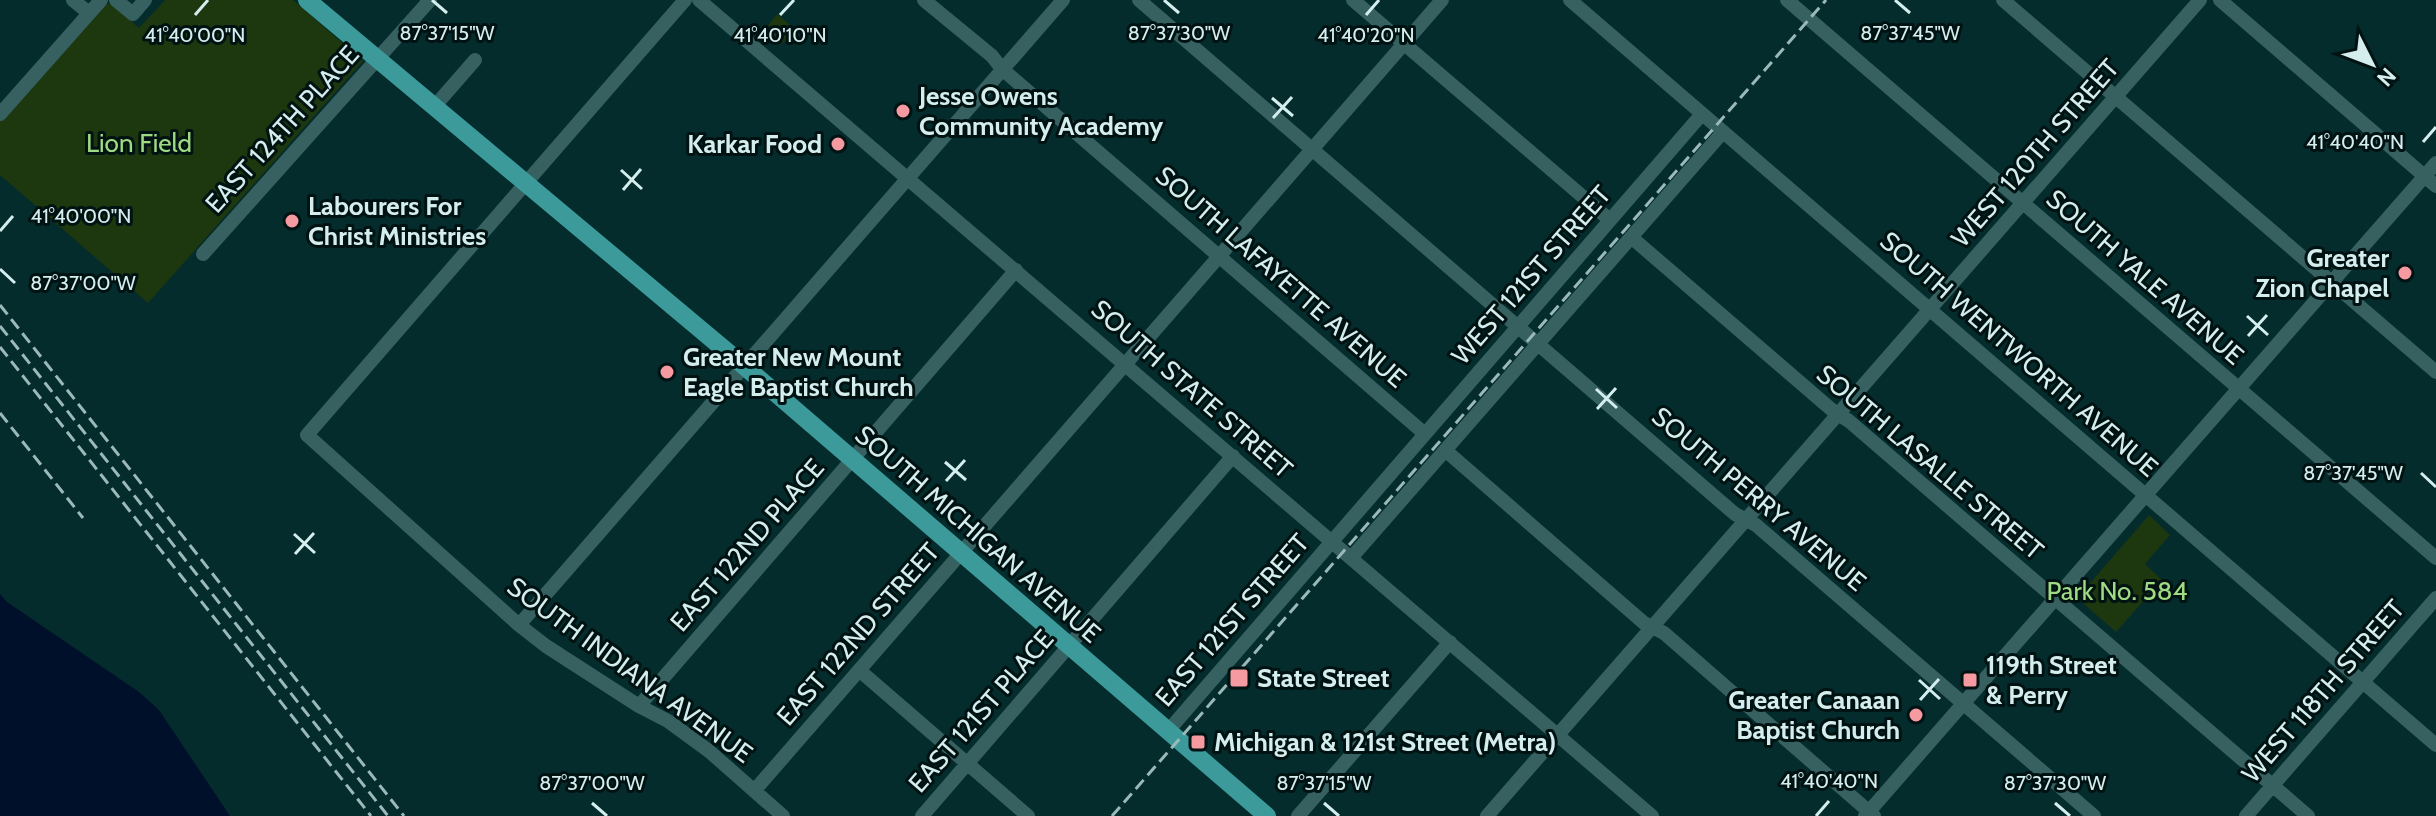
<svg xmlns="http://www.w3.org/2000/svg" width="2436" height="816" font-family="Cabin,sans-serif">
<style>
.green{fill:#1d370e}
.water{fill:#000f2a}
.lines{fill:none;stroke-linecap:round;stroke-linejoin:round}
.minor{stroke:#376060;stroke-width:14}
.major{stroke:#3c9a9b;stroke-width:18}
.rail{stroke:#9cb9b9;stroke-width:3;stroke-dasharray:12 6;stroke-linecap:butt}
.ticks{fill:none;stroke:#d4eded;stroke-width:3}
.poi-dot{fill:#f49aa0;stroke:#011212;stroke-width:3}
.labels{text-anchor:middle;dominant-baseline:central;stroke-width:6;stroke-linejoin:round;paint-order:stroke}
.poi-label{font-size:26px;font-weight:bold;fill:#d4eded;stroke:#011212;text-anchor:start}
.street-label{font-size:26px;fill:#d4eded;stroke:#011212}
.park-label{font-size:26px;fill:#9fdb82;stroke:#011212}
.ticks-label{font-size:20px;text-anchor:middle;fill:#d4eded;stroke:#011212;stroke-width:6;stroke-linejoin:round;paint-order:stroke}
</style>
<rect width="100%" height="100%" fill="#042c2c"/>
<path class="green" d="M165,0H293L363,61L148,303L0,175V120L105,4H112L139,28Z
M777,14L795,29L783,43L766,28Z
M2149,515L2170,535L2145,564L2162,580L2116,632L2077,598Z"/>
<path class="water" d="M0,594L7,602L139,692L159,710L230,816H0Z"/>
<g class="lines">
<path class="minor" d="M73,0L89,13
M116,0L133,14L145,0
M685,0L307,435L519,625L546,646L639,706L668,721L709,751L783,816
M699,0L1652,816
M924,0L992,56L1002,69L1425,434
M1139,0L1735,514L1756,525L2094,816
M1353,0L1610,220
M1570,0L2436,745
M1787,0L2436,558
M2003,0L2436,372
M2220,0L2436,186
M434,107L475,60
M0,114L101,0
M1631,237L1832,410L1849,421L2308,816
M203,254L430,0
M1445,450L1644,623L1664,633L1874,816
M1351,558L1723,132
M519,625L1063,0
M859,670L1028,816
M639,706L1016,270
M1168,731L1702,114
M754,791L1442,0
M922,816L1233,456
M1298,816L1450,642
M1487,816L2200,0
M1865,816L2436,163
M2246,816L2436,598"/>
<path class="major" d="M307,0L743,365L1267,816"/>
<path class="rail" d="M0,305L404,816
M0,326L388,816
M0,347L371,816
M0,413L83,518
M1112,816L1826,0"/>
</g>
<path class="ticks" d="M432,0L447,13M1164,0L1179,13M1895,0L1910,13M195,15L208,0M780,15L794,0M1366,15L1379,0M1272,98L1293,116M1273,118L1292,97M2423,142L2436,127M621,170L642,189M623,190L641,169M0,231L13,216M0,269L15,283M2247,316L2268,335M2248,336L2267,315M1596,389L1617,408M1597,409L1616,388M945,462L966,480M2421,473L2436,487M946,481L965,460M294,534L315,553M295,554L314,533M1919,680L1940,699M1920,700L1939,679M592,803L607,816M1324,803L1339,816M2055,803L2070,816M1816,816L1829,801"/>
<g class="poi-dot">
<circle cx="903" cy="111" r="8"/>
<circle cx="838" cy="144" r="8"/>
<circle cx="292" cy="221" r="8"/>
<circle cx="2405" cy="273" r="8"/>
<circle cx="667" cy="372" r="8"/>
<rect x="1229" y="668" width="20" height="20" rx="4"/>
<rect x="1962" y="672" width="16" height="16" rx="4"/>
<circle cx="1916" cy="715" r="8"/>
<rect x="1190" y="734" width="16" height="16" rx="4"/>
</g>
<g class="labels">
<g class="poi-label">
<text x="919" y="96">Jesse Owens<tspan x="919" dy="30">Community Academy</tspan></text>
<text x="822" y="144" text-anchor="end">Karkar Food</text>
<text x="308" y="206">Labourers For<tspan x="308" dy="30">Christ Ministries</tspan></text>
<text x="2389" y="258" text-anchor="end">Greater<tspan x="2389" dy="30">Zion Chapel</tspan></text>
<text x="683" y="357">Greater New Mount<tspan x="683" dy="30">Eagle Baptist Church</tspan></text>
<text x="1986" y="665">119th Street<tspan x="1986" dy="30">&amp; Perry</tspan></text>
<text x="1257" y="678">State Street</text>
<text x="1900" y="700" text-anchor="end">Greater Canaan<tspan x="1900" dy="30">Baptist Church</tspan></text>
<text x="1214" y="742">Michigan &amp; 121st Street (Metra)</text>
</g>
<g class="street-label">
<text transform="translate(282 129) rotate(-48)">EAST 124TH PLACE</text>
<text transform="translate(2035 153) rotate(-49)">WEST 120TH STREET</text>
<text transform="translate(1531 275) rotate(-49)">WEST 121ST STREET</text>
<text transform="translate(1281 277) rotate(41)">SOUTH LAFAYETTE AVENUE</text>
<text transform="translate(2145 277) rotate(41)">SOUTH YALE AVENUE</text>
<text transform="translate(2019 354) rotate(41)">SOUTH WENTWORTH AVENUE</text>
<text transform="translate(1192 389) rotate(41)">SOUTH STATE STREET</text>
<text transform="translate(1930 462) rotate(40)">SOUTH LASALLE STREET</text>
<text transform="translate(1759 499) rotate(40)">SOUTH PERRY AVENUE</text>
<text transform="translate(978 534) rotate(41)">SOUTH MICHIGAN AVENUE</text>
<text transform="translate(747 545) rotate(-49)">EAST 122ND PLACE</text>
<text transform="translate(1232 620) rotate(-49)">EAST 121ST STREET</text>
<text transform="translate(858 634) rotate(-49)">EAST 122ND STREET</text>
<text transform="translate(630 670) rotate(36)">SOUTH INDIANA AVENUE</text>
<text transform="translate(2323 691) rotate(-49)">WEST 118TH STREET</text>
<text transform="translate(981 711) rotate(-49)">EAST 121ST PLACE</text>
</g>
<g class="park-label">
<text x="139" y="143">Lion Field</text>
<text x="2117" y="591">Park No. 584</text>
</g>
</g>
<g class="ticks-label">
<text x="447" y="40">87°37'15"W</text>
<text x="1179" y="40">87°37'30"W</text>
<text x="1910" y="40">87°37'45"W</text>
<text x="195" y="42">41°40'00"N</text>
<text x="780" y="42">41°40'10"N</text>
<text x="1366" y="42">41°40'20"N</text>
<text x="2355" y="149">41°40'40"N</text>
<text x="81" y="223">41°40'00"N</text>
<text x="83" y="290">87°37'00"W</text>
<text x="2353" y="480">87°37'45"W</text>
<text x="1829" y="788">41°40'40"N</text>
<text x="592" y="790">87°37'00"W</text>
<text x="1324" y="790">87°37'15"W</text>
<text x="2055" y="790">87°37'30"W</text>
</g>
<g transform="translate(2372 64) rotate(132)" stroke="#011212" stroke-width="6" paint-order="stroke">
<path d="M0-6L14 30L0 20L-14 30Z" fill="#d4eded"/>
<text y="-12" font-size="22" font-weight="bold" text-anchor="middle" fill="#d4eded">N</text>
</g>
</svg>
